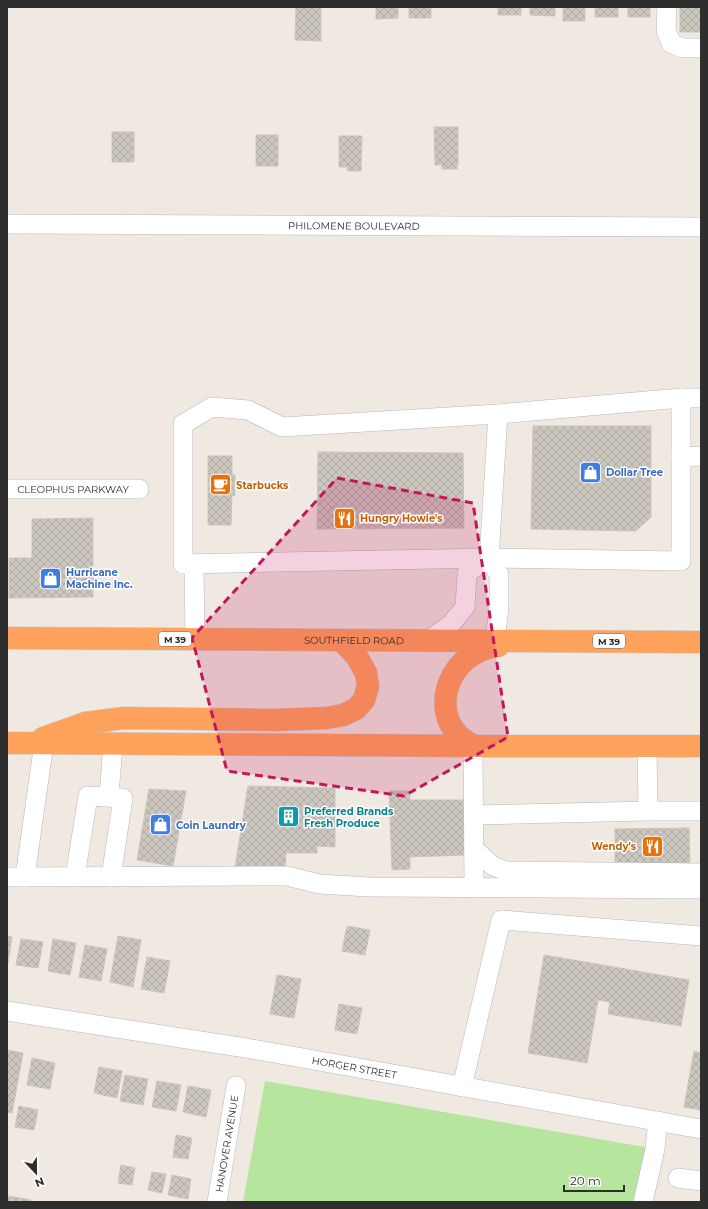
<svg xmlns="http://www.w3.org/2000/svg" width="708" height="1209" font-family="Montserrat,sans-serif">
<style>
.park{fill:#b6e59e}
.building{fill:url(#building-cross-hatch);stroke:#cbc5ba}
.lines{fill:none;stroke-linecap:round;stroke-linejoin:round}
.minor-casing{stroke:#b4b7c1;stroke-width:20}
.highway-casing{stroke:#c9c9c9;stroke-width:23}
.minor{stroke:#fff;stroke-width:19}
.highway{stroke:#ffa35c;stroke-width:22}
.marked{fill:#c2185b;fill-opacity:0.2;stroke:#c2185b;stroke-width:3;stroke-dasharray:8 5;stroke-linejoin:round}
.labels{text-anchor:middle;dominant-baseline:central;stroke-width:3;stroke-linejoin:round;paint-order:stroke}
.shield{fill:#fff;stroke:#6d6d6d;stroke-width:1}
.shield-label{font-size:9px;font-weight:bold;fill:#2e2e2e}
.street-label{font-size:10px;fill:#2e2e2e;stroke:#fff}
.shop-label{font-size:10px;font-weight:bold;fill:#366cbe;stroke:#fff;text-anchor:start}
.food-label{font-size:10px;font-weight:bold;fill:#c56008;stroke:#fff;text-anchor:start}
.culture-label{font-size:10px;font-weight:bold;fill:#0d838f;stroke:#fff;text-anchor:start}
</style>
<defs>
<pattern id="building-cross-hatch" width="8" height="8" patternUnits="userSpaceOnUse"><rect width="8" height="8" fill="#cbc7bf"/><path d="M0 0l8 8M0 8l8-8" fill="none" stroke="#afaba4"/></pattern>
</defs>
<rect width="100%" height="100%" fill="#efe9e1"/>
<path class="park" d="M265,1081L662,1150L652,1202H243Z"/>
<path class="building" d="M296,7H321V41L295,40Z
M376,7H398V18L376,19Z
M409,7H431V18H409Z
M498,7H521V15H498Z
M530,7H555V16L530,15Z
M563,7H585V21H563Z
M595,7H618V17H595Z
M628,7H650V17H628Z
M680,7H701V32H680Z
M434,127H458V165H457V169H442V165H435Z
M112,132H134V162H112Z
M256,135H278V166H256Z
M339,136H362L361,171H348L347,167H339Z
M533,426H651V517L636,531L531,529Z
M318,452L463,453L464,528L317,529Z
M208,456H232V475H235V496L232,495L231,525H208Z
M93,518V597L9,598V558H32V519Z
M248,786L335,788V847L317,846V853H286L285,867H235Z
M149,789L186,791L173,866L137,860Z
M389,791H410V800H463L465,855L410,857V869L392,870Z
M689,828L690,867L642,868V863H615V829Z
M347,926L370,930L365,955L342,951Z
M7,936L12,937L8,963H7Z
M118,936L141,940L133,987L110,982Z
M21,939L43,942L38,968L16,965Z
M53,939L76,943L70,975L48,971Z
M85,945L107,949L101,981L79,977Z
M544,955L689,980L681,1026L608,1014L610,1002L598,1000L587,1063L528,1053Z
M147,957L170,961L164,993L141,989Z
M277,975L301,979L294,1018L270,1014Z
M339,1004L362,1008L357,1034L335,1030Z
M7,1050L23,1053L12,1113L7,1112Z
M694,1051L701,1053V1110L684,1107Z
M32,1058L55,1063L50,1089L27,1085Z
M99,1067L122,1071L117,1098L94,1093Z
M125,1075L148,1079L143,1105L120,1101Z
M157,1081L181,1085L176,1111L152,1107Z
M188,1086L211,1090L206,1117L183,1112Z
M19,1106L38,1110L34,1130L15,1127Z
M176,1135L192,1138L188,1159L173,1157Z
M121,1165L135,1168L132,1185L118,1183Z
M152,1172L166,1174L162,1193L148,1190Z
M172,1175L191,1179L188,1199L168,1195Z
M8,1196L31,1200L30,1202H7Z"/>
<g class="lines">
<defs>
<g id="minor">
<path d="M667,7L666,30L671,43L682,48H701"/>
<path id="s1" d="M7,224L701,227"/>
<path d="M498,414L681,398"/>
<path d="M681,457L701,456"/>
<path id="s2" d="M7,489H139"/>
<path d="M194,564L195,640"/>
<path d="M427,641L450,625L465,607L467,573L489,558"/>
<path d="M495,641L499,607V575L489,558L498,414L282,427L248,410L212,407L183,424V564L489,558L681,561V398H701"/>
<path d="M473,746L474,888"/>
<path d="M647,746L648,811"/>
<path d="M109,796L113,744"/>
<path d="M474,815L648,811H701"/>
<path d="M474,849L493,866L506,871L701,873"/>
<path d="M7,877L287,876L319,884L369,887L701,889"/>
<path d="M25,877L44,743"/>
<path d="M75,877L88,796L123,798L111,877"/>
<path id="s3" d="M7,1011L246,1048L701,1129"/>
<path d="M462,1087L501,920L701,936"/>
<path d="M678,1178L701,1181"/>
<path id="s4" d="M217,1202L236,1086"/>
<path d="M643,1202L655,1149L658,1121"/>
</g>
<g id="highway">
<path id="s5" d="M7,638L701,642"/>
<path d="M43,738L85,723L124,718L275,720L327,718L343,715L356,709L364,700L368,686L366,673L357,657L342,641"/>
<path d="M7,743L473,746H701"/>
<path d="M473,746C468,742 462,739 458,735C433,708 448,664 480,651C485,648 492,647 498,646"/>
</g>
</defs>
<use href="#minor" class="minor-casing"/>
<use href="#highway" class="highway-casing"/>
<use href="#minor" class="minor"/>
<use href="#highway" class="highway"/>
</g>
<path class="marked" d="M337,478L473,503L508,737L404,796L227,771L192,638Z"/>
<defs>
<symbol id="shop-square" viewBox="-11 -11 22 22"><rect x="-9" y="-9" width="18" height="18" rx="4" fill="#3f7fe0" stroke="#fff"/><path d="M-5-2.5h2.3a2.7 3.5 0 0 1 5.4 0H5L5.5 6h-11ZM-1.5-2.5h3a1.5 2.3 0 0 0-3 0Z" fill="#fff"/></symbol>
<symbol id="cafe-square" viewBox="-11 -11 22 22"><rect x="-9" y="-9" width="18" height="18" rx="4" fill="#e8710a" stroke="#fff"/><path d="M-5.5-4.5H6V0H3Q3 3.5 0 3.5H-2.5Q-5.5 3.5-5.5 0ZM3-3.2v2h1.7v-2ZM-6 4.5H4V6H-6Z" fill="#fff"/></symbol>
<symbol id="restaurant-square" viewBox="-11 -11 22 22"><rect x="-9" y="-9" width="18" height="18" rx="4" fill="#e8710a" stroke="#fff"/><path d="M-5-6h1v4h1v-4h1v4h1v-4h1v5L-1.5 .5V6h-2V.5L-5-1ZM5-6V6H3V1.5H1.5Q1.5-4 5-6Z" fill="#fff"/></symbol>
<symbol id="building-square" viewBox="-11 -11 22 22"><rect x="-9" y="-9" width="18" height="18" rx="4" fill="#0f9aa8" stroke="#fff"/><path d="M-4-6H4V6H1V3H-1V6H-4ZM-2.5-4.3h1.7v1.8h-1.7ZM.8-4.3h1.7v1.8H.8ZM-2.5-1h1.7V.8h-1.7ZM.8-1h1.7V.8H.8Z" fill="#fff"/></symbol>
</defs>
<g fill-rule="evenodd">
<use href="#shop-square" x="578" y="460" width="25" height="25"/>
<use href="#cafe-square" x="208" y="472" width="25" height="25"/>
<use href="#restaurant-square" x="332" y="506" width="25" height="25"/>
<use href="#shop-square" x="38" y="566" width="25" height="25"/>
<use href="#building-square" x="276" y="804" width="25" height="25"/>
<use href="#shop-square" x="148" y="812" width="25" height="25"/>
<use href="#restaurant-square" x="640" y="834" width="25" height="25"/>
</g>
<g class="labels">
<g class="shield">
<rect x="159" y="632" width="32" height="14" rx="3"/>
<rect x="593" y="634" width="32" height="14" rx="3"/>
</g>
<g class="shield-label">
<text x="175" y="639">M 39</text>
<text x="609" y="641">M 39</text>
</g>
<g class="street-label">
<text stroke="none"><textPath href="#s1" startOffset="347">PHILOMENE BOULEVARD</textPath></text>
<text stroke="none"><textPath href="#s2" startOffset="66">CLEOPHUS PARKWAY</textPath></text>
<text stroke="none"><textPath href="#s5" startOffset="347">SOUTHFIELD ROAD</textPath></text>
<text stroke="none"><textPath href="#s3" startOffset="352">HORGER STREET</textPath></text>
<text stroke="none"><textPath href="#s4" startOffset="59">HANOVER AVENUE</textPath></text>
</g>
<g class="shop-label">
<text x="606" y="472">Dollar Tree</text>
<text x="66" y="572">Hurricane<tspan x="66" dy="12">Machine Inc.</tspan></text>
<text x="176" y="825">Coin Laundry</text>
</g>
<g class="food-label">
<text x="236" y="485">Starbucks</text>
<text x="360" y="518">Hungry Howie's</text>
<text x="636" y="846" text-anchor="end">Wendy's</text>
</g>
<g class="culture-label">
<text x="304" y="811">Preferred Brands<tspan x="304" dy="12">Fresh Produce</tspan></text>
</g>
</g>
<rect width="708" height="1209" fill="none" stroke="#2e2e2e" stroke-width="16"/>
<g transform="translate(36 1173) rotate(158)" stroke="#ffffff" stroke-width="3" paint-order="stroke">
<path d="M0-3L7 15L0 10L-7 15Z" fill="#2e2e2e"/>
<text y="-6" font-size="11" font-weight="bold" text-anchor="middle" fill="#2e2e2e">N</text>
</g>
<path d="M564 1185v6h60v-6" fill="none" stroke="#2e2e2e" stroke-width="2"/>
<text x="570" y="1185" font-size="12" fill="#2e2e2e" stroke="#ffffff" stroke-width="3" paint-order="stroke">20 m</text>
</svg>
